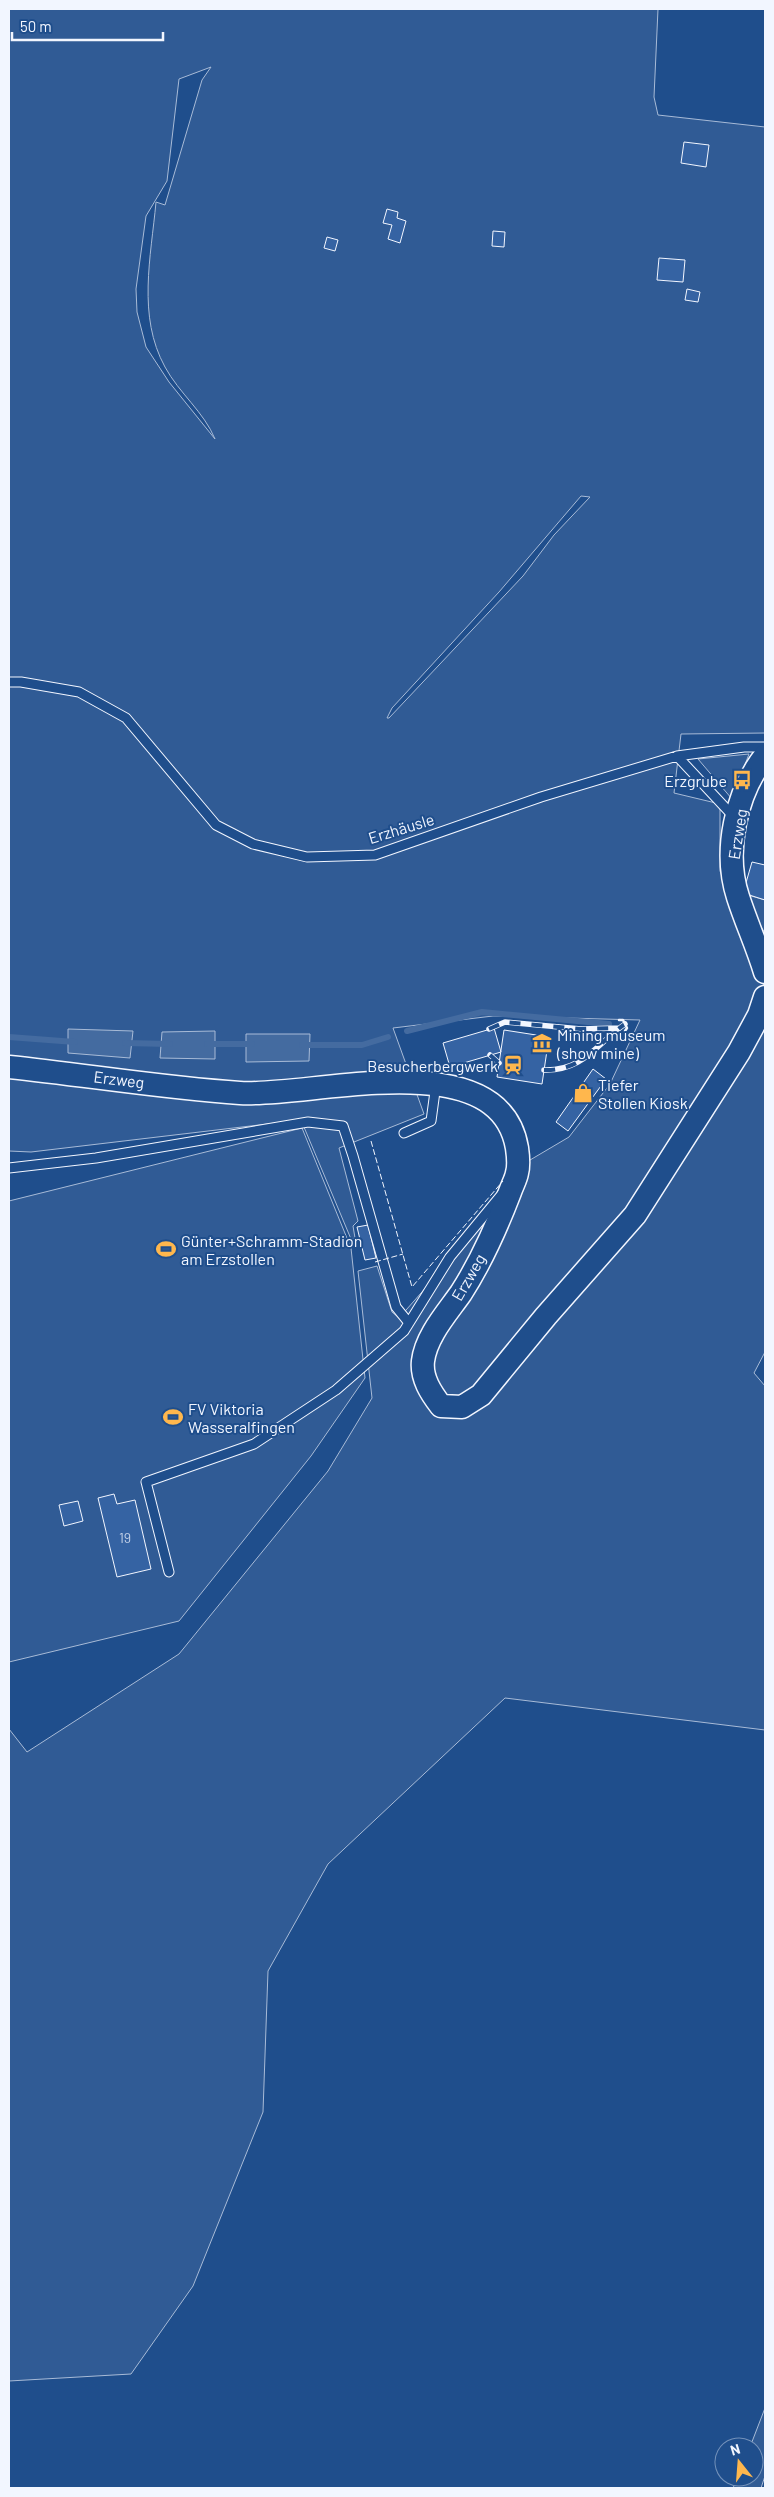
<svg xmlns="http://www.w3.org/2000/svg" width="774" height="2497" font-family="Barlow,sans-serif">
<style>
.green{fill:#305b95;stroke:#a8bbd7;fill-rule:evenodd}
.water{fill:#446ba0;stroke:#a8bbd7}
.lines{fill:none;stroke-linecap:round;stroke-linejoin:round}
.stream{stroke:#446ba0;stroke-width:6}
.building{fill:#3563a3;stroke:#f2f6ff}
.service-casing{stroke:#f2f6ff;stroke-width:11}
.tertiary-casing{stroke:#f2f6ff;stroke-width:25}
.service{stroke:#1f4e8c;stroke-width:9}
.tertiary{stroke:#1f4e8c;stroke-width:22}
.rail-casing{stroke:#f2f6ff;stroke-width:5.5}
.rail{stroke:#1f4e8c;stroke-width:4;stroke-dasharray:11;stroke-linecap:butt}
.fence{stroke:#f2f6ff;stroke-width:1;stroke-dasharray:6 2.5;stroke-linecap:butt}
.wall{stroke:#f2f6ff;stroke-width:2.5}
.labels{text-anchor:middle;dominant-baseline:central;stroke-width:4;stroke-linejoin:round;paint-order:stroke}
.number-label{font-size:14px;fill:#c3d1e8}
.poi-label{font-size:16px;fill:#f2f6ff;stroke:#1f4e8c;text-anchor:start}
.street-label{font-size:16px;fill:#f2f6ff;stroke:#1f4e8c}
</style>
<rect width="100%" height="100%" fill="#1f4e8c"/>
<path class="green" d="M9,9H658L654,97L658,115L765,127V733L681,734L674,793L720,804V871L731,901L765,974V1352L754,1373L765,1386V1730L505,1698L328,1864L268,1971L263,2112L193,2286L131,2374L9,2381V1729L27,1752L179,1654L328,1471L372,1398L358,1271L377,1266L392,1312L399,1318L481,1225L525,1163L569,1137L610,1084L640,1020L493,1016L393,1028L424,1114L339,1148L358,1221L353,1226L355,1238L351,1239L301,1120L31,1152L9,1151ZM211,67L202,80L165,205L156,202C151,257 137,316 165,367C179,393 204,412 215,439L169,382L146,347L137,312L136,289L146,216L167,181L179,79ZM581,496L590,497L554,535L523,576L389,718H387L392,708L499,592Z
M749,754L732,799L698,759Z
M748,895L765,900V933L756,919Z
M302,1128L351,1248L365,1378L311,1456L179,1621L9,1662V1201Z
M765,2408V2476L761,2488H733L738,2477H754V2447H750Z"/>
<path class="water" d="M68,1029L133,1031L130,1058L68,1053Z
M215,1031V1059L160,1058L162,1032Z
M246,1034H310L309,1061L246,1062Z"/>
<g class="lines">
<path class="stream" d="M407,1031L482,1012L609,1024
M9,1037L75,1042
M125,1043L170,1044
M207,1044H252
M302,1045H362L388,1037"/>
</g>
<path class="building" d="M684,142L709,145L706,167L681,163Z
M387,209L398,212L397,218L406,221L400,243L388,239L392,225L383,223Z
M493,231L505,232L504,247L492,246Z
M327,237L338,240L335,251L324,248Z
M659,258L685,260L683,282L657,280Z
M687,289L700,292L698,302L685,300Z
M752,862L765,865V900L743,893Z
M494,1028L501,1052L450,1067L443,1043Z
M504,1030L549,1037L542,1084L497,1077Z
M593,1069L606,1079L568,1131L556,1122Z
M368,1225L376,1258L365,1260L357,1227Z
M114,1494L117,1504L135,1500L151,1569L117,1577L98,1498Z
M78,1501L83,1521L64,1526L59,1505Z"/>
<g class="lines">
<defs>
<path id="service" d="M9,682H21L79,692L126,718L216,825L253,844L307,857L375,855L541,797L677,756L734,817
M677,756L744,747H765
M404,1133L431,1121L436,1084
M9,1168L96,1158L308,1122L343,1126L353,1156L396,1307L409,1323
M169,1572L146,1482L254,1444L336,1390L404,1331L450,1257L502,1194"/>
<path id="tertiary" d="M765,756C736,793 723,851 738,897C746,922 757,946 765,972
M9,1067C86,1075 163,1088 240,1093C310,1098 499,1041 517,1148C518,1155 519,1166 517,1173C516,1179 512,1186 510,1192C497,1226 481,1262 461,1293C447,1313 426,1336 423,1361C421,1378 431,1393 441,1406L462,1407L481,1395L546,1316L635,1215L739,1052L759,1015L765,997"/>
</defs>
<use href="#service" class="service-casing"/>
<use href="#tertiary" class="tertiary-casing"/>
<use href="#service" class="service"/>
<use href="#tertiary" class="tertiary"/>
<defs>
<path id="rail" d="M489,1029L505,1022L581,1029L619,1028
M490,1055L499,1063
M544,1070C584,1071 596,1044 625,1024"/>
</defs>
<use href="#rail" class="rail-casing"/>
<use href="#rail" class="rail"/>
<path class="fence" d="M371,1141L412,1287L503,1181
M375,1262L403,1254"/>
<path class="wall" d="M619,1020H623L627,1028L625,1031"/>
</g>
<defs>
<symbol id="bus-bare" viewBox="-9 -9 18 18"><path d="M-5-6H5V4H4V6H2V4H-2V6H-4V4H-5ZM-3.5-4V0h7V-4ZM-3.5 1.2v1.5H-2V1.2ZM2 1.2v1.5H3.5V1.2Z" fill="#ffb74d" stroke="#1f4e8c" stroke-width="2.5" paint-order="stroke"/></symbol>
<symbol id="museum-bare" viewBox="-9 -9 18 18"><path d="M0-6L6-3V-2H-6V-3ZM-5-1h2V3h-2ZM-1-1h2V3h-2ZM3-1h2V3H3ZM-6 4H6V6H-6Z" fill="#ffb74d" stroke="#1f4e8c" stroke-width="2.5" paint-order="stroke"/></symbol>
<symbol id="station-bare" viewBox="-9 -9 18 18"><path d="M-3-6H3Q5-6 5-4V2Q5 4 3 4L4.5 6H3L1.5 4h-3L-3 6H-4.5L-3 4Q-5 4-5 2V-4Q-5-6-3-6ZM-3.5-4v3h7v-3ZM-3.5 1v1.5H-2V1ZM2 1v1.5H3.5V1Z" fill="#ffb74d" stroke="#1f4e8c" stroke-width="2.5" paint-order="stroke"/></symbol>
<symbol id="shop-bare" viewBox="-9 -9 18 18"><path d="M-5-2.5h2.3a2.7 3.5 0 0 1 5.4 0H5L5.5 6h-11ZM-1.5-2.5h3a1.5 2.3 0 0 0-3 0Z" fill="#ffb74d" stroke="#1f4e8c" stroke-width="2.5" paint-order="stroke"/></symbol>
<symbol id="stadium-bare" viewBox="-9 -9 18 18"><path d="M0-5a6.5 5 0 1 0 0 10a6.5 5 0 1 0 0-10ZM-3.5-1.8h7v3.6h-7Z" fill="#ffb74d" stroke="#1f4e8c" stroke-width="2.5" paint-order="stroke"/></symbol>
</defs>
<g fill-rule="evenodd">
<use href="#bus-bare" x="728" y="766" width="28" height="28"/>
<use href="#museum-bare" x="528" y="1029" width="28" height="28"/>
<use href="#station-bare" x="499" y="1051" width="28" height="28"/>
<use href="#shop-bare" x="569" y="1079" width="28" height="28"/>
<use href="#stadium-bare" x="152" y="1235" width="28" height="28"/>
<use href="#stadium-bare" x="159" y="1403" width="28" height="28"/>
</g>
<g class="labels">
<g class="number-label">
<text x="125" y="1537">19</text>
</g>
<g class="poi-label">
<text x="727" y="780" text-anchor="end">Erzgrube</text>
<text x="557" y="1034">Mining museum<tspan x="557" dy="18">(show mine)</tspan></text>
<text x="498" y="1065" text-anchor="end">Besucherbergwerk</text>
<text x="598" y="1084">Tiefer<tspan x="598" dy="18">Stollen Kiosk</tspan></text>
<text x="181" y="1240">Günter+Schramm-Stadion<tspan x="181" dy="18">am Erzstollen</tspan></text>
<text x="188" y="1408">FV Viktoria<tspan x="188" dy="18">Wasseralfingen</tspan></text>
</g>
<g class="street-label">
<text transform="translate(401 828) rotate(-17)">Erzhäusle</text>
<text transform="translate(737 834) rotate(-81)">Erzweg</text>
<text transform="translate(119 1079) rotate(7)">Erzweg</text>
<text transform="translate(468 1277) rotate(-60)">Erzweg</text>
</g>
</g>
<rect width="774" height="2497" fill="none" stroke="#f2f6ff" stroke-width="20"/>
<g transform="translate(739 2462) rotate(343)"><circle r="24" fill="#1f4e8c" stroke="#7391ba"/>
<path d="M0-4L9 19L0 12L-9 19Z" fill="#ffb74d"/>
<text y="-8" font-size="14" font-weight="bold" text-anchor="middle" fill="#f2f6ff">N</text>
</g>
<path d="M12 32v8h151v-8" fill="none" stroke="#f2f6ff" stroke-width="2.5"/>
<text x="20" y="32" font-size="15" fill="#f2f6ff" stroke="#1f4e8c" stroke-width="4" paint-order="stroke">50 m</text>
</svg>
